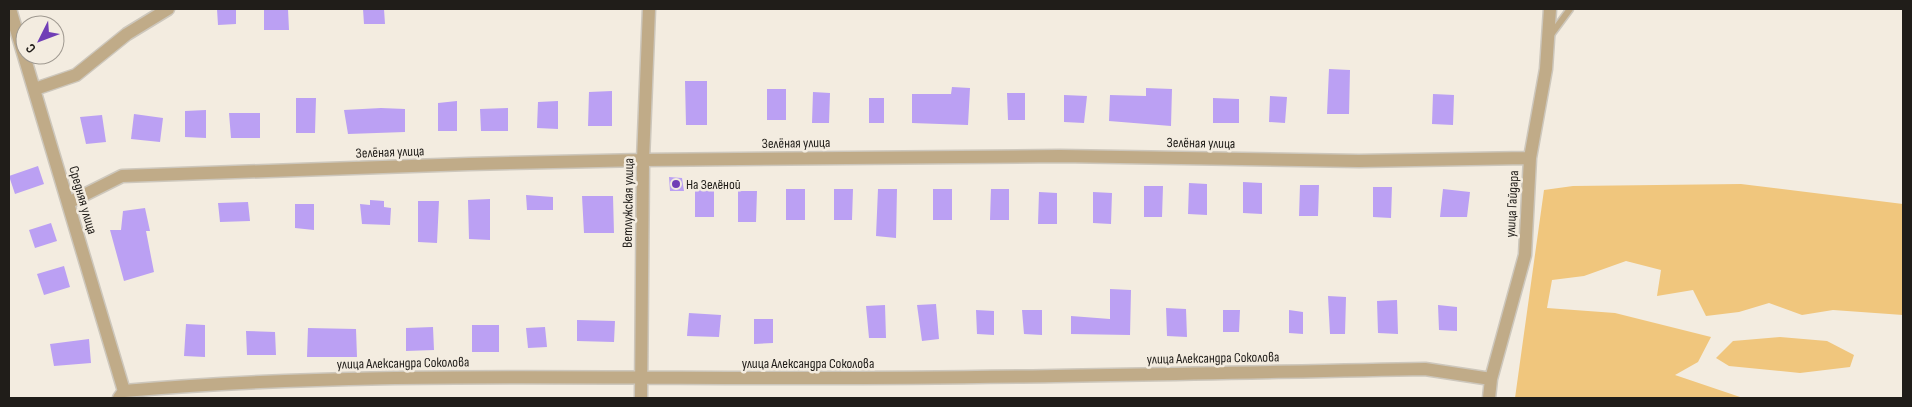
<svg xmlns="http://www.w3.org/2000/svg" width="1912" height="407" font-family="'Sofia Sans Condensed',sans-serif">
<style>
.green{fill:#f0c67d}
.building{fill:#bba0f3}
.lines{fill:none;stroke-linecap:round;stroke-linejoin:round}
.service-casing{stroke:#cdc7bc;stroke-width:9}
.minor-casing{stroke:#cdc7bc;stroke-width:15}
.service{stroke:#c0ab88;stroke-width:6}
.minor{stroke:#c0ab88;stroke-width:12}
.poi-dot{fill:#703eb6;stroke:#f3ece0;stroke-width:2}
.labels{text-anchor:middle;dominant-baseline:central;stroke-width:5;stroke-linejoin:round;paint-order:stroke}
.street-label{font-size:14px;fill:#201d19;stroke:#f3ece0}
.poi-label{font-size:14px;fill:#201d19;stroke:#f3ece0;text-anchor:start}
</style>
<rect width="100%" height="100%" fill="#f3ece0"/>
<path class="green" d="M1741,184L1903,204V315L1833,310L1802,315L1769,303L1739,312L1706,316L1693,290L1657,296L1661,270L1626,261L1584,276L1552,280L1547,308L1615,313L1711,337L1698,362L1675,375L1743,398H1515L1544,190L1573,186Z
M1780,337L1827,341L1854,355L1850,367L1800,373L1729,366L1716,358L1733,341Z"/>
<path class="building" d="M217,9H236V24L218,25Z
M264,9H288L289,30H264Z
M363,9H384L385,24H364Z
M1329,69L1350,70L1349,114H1327Z
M685,81H707V125H686Z
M952,87L970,88L968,125L912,123V94H951Z
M1146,88L1172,89L1171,126L1109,121L1110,95L1146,96Z
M767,89H786V120H767Z
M612,91V126H588L589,92Z
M813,92L830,93L829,123H812Z
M1007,93H1025V120H1008Z
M1433,94L1454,95L1453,125L1432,124Z
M1064,95L1087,96L1084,123L1064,122Z
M1270,96L1287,97L1285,123L1269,122Z
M296,98H316L315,133H296Z
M869,98H884V123H869Z
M1213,98L1239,99V123H1213Z
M457,101V131H438V103Z
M558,101V129L537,128L538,102Z
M381,108L405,109V132L348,134L344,110Z
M508,108V131H481L480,109Z
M206,110V138L185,137V111Z
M229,113H260V138H231Z
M134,114L163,118L160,142L131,139Z
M102,115L106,142L86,144L80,117Z
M38,166L44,184L15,194L9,176Z
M669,177L682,178L684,191H670Z
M1243,182L1262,183V214L1243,213Z
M1189,183L1207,184V215L1188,214Z
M1300,185H1319L1318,216H1299Z
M695,186H714V217H695Z
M1144,186H1163L1162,217H1144Z
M1373,187H1392L1391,218L1373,217Z
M786,189H805V220H786Z
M834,189H853L852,220H834Z
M878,189H897L896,238L876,236Z
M933,189H952V220H933Z
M991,189H1009V220H990Z
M1443,189L1470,192L1467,217H1440Z
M738,191H757L756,222H738Z
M1039,192L1057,193V224H1038Z
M1093,192L1112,193L1111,224L1093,223Z
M526,195L553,197V210H527Z
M582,196H613L614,233H584Z
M490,199V240L469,239L468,200Z
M370,200L384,201V207L391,208L390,225L362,224L360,204L370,205Z
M418,201H439L437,243L418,242Z
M248,202L250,221L220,222L218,203Z
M295,204H314V230L295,228Z
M145,208L150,231H146L154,272L124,281L110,230H121L123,211Z
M51,223L57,241L35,248L29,230Z
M64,266L70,287L44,295L37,274Z
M1110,289L1131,290L1130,335L1071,334V316L1110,319Z
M1328,296L1346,297L1345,334H1330Z
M1397,300L1398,334L1378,333L1377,301Z
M936,304L939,339L922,341L917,305Z
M885,305L886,338H869L866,306Z
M1438,305L1457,307V331L1439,330Z
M1166,308L1186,309L1187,337L1167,336Z
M976,310L994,311V335L977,334Z
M1022,310H1042V335L1024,334Z
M1223,310H1240L1239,332H1223Z
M1289,310L1303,312V334L1289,333Z
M689,313L721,315L719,337L687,336Z
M754,319H773V343L754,344Z
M577,320L615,321L614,342L577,341Z
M186,324L205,325V357L184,356Z
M472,325H499V352H472Z
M433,327L434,350L406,351V328Z
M545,327L547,347L528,348L526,328Z
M308,328L356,329L357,357H307Z
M246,331L275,332L276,355H247Z
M89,339L91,363L54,366L50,344Z"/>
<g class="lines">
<defs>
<path id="service" d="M1550,36L1570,9"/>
<path id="minor" d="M10,9L124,391L119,398
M35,89L76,75L127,34L168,9
M68,203L122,176L469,164L643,160L1060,156L1359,161L1530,158
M124,391C337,372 551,378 765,378C985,379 1205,373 1425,369L1491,379
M641,398L643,160L649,9
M1489,398L1491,379L1525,255L1530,158L1546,69L1550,9"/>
</defs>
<use href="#service" class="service-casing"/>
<use href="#minor" class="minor-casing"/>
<use href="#service" class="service"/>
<use href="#minor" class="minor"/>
</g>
<circle class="poi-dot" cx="676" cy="184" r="5"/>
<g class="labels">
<g class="street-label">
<text transform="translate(796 143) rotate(-1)">Зелёная улица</text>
<text transform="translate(1201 143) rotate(1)">Зелёная улица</text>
<text transform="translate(390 152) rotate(-2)">Зелёная улица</text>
<text transform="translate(83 200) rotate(74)">Средняя улица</text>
<text transform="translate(628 203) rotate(-89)">Ветлужская улица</text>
<text transform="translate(1512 204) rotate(-87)">улица Гайдара</text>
<text transform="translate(1213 358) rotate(-1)">улица Александра Соколова</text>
<text transform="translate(403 363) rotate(-1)">улица Александра Соколова</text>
<text x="808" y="363">улица Александра Соколова</text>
</g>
<g class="poi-label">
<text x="686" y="184">На Зелёной</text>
</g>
</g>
<rect width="1912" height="407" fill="none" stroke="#201d19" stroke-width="20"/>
<g transform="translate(40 40) rotate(228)"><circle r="24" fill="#f3ece0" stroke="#9f9990"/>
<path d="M0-4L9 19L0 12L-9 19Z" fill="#703eb6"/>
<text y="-8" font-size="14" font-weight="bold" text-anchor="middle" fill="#201d19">С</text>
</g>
</svg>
